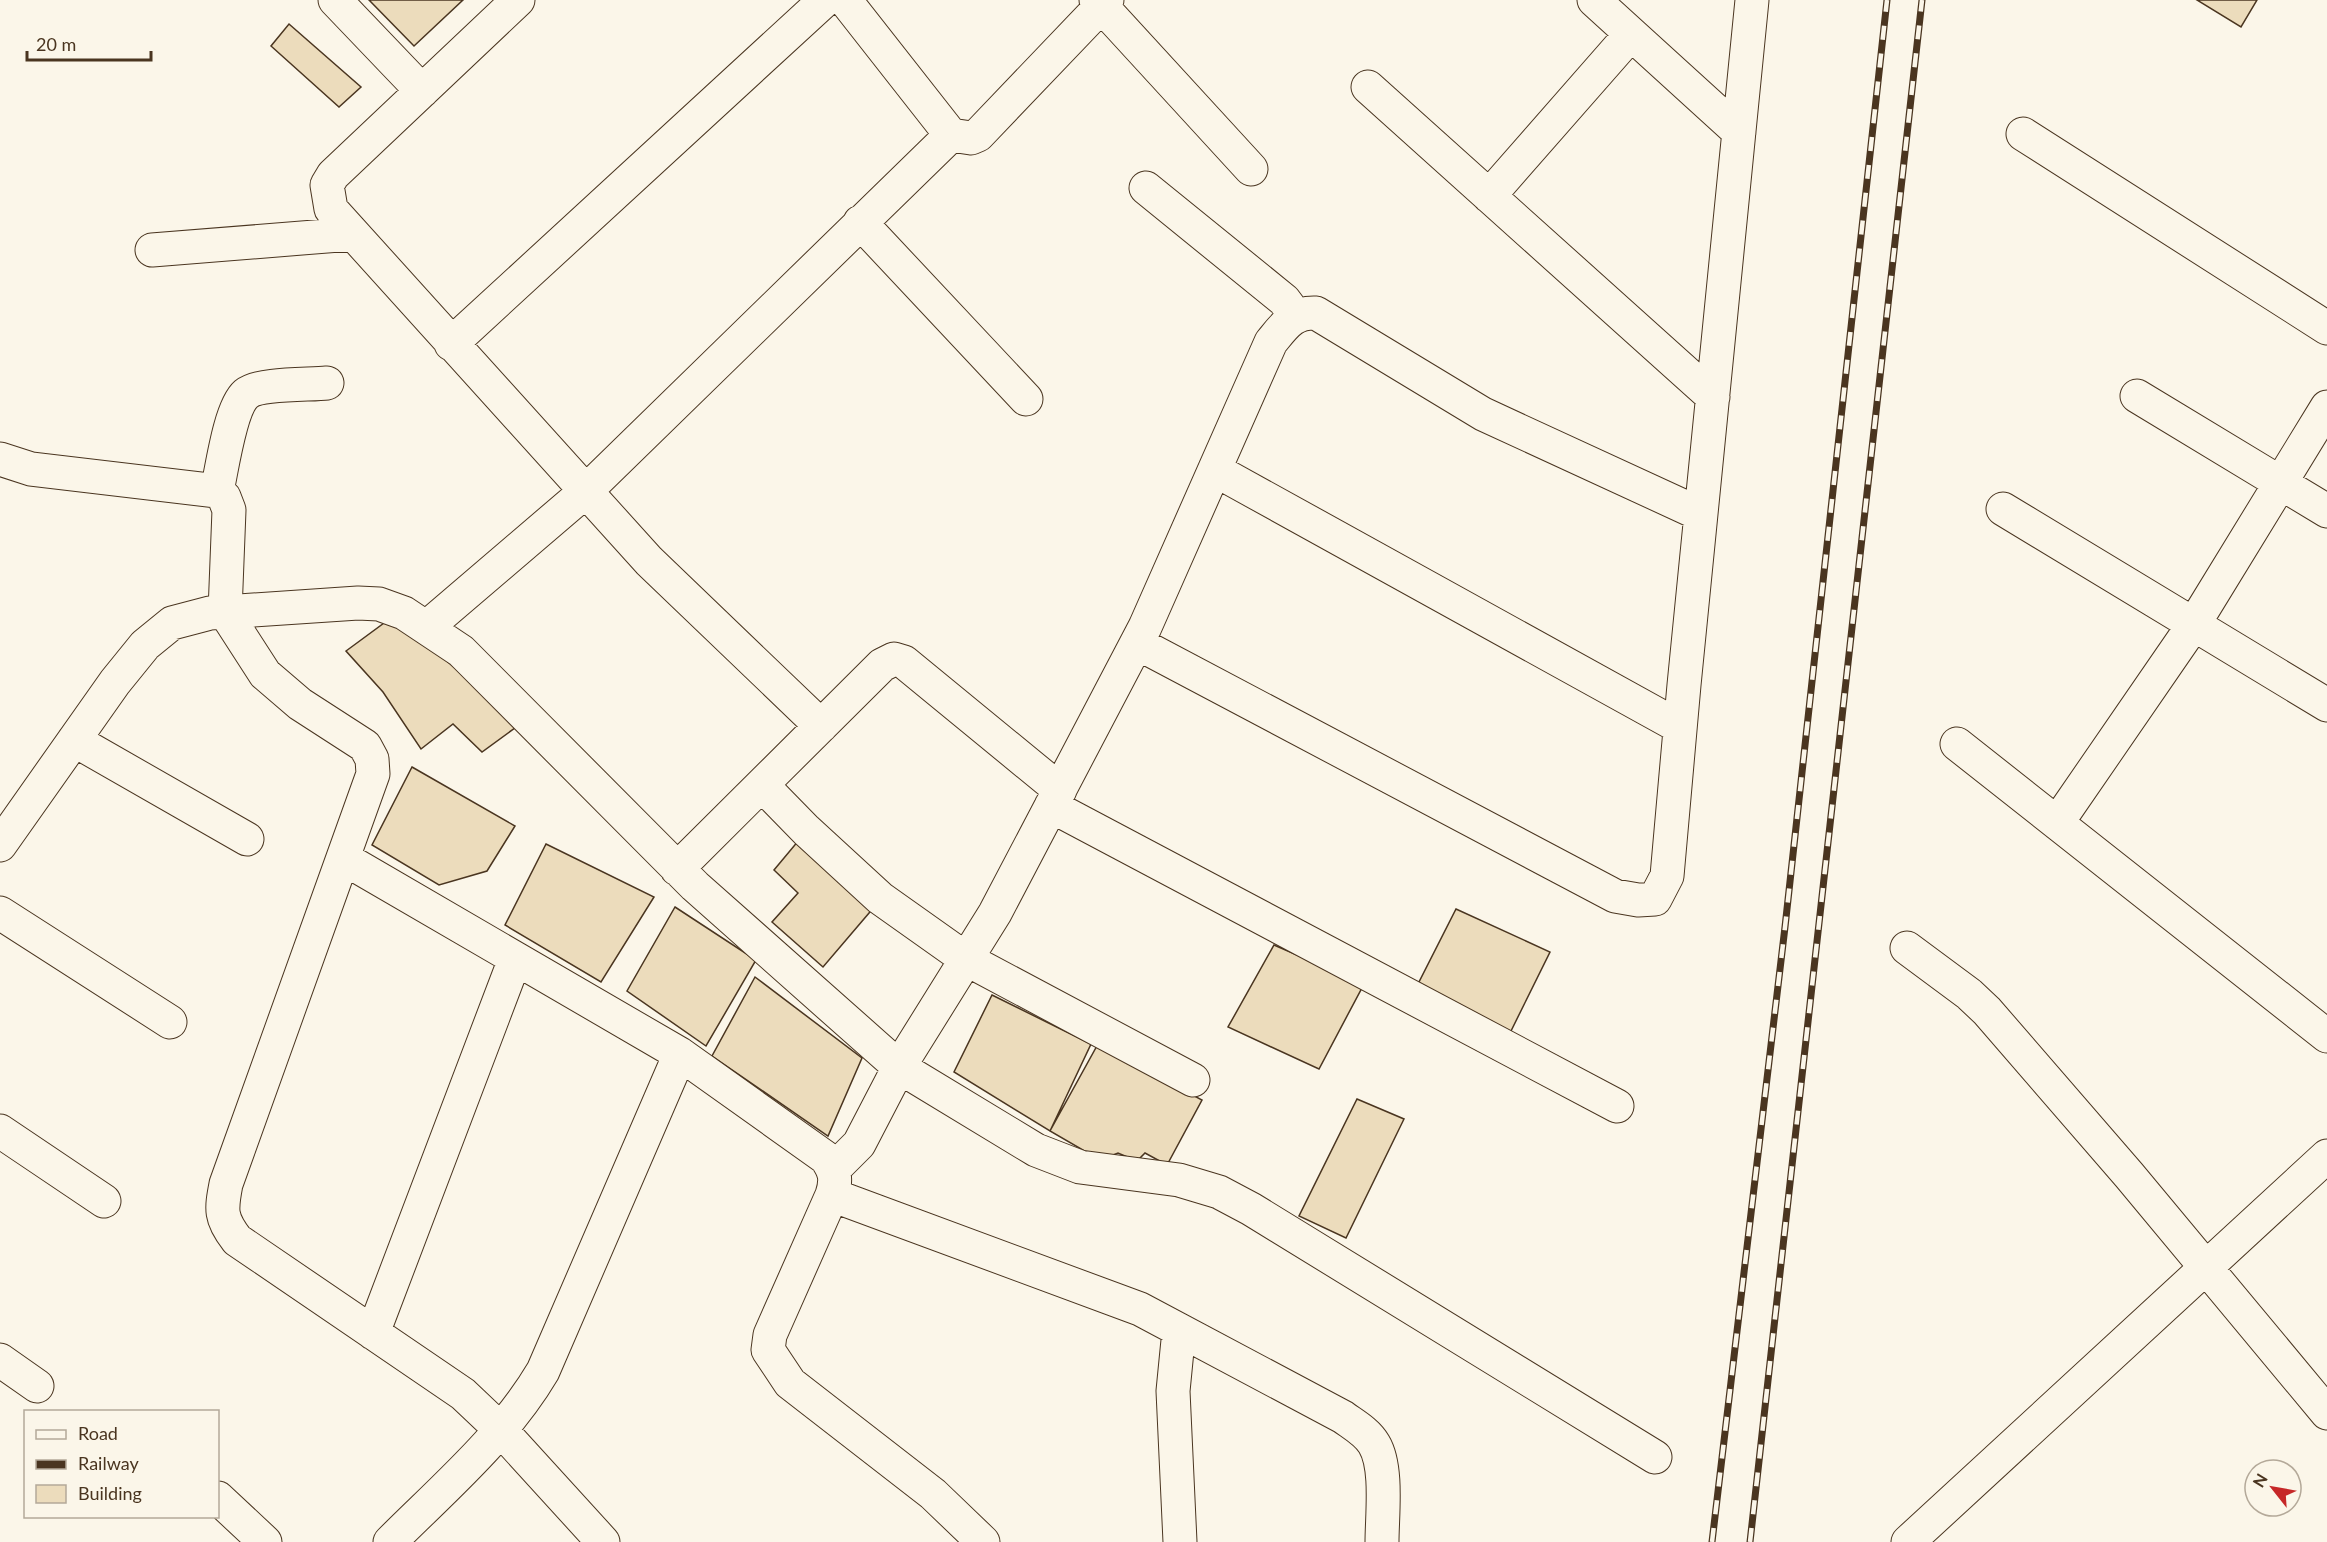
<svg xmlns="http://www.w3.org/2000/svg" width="2327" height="1542" font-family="Lato,sans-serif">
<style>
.building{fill:#ecdcbc;stroke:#4a3520;stroke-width:1.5}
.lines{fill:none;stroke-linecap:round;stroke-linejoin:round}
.minor-casing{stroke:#4a3520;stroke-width:35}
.minor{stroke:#fbf6e9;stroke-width:33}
.rail-casing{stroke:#4a3520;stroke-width:7}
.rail{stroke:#fbf6e9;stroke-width:4.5;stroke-dasharray:14;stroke-linecap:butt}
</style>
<rect width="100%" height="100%" fill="#fbf6e9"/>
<path class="building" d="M369,0H463L414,46Z
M2197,0H2257L2241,27Z
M289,24L361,87L339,107L271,46Z
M395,615L519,725L482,752L453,724L421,749L383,692L346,651Z
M412,767L515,826L487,871L439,885L372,845Z
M799,840L875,906L823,967L772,922L798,893L774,870Z
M546,844L654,897L601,982L505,925Z
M675,907L756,960L706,1046L627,991Z
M1456,909L1550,952L1510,1033L1418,984Z
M1274,945L1364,984L1319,1069L1228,1027Z
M755,977L862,1058L828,1136L712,1056Z
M992,995L1091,1044L1050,1131L954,1072Z
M1098,1044L1202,1100L1167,1165L1145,1153L1137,1161L1118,1153L1100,1160L1050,1131Z
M1357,1099L1404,1119L1346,1238L1299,1216Z"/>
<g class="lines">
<defs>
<path id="minor" d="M335,0L422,91
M518,0L333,175L327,185L331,209L649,561L821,726
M845,0L951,135
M1096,0L1251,169
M1594,0L1739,132
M1368,87L1713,397
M2023,134L2327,328
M1146,188L1284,300L1296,316
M1489,196L1631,34
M860,222L1026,399
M152,250L352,234
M451,344L825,0
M2137,396L2327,511
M0,459L31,469L217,491L224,497L229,510L225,612L265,674L300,704L365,746L372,759L373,774L226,1184C221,1210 220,1218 237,1240L463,1394L501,1430L603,1542
M1215,470L1680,727
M217,491C222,469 230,408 246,394C259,383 309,385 327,383
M2003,509L2327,705
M427,627L586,491L951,135L971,138L978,135L1107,0
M1137,643L1615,896L1638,900L1655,899L1667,876L1684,685L1752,0
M74,740L247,839
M1957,744L2327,1036
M762,785L806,830L880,898L966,959L1193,1080
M1051,806L1617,1106
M2057,823L2194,624L2327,407
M0,845L115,682L145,645L172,623L210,613L358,603L379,604L404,613L461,651L695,886L899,1067L1036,1150L1080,1167L1179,1180L1219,1192L1251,1209L1655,1457
M343,858L680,1054L826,1158C835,1171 837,1179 832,1195L770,1335L768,1350L790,1383L933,1494L983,1542
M677,869L882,665L894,659L904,662L1060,790
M0,913L170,1022
M1907,948L1969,994L1987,1011L2129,1175L2327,1413
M0,1131L104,1201
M834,1169L859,1144L899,1067L995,913L1145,627L1271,342C1285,325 1293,312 1316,313L1483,414L1700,514
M832,1195L1140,1309L1343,1417C1354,1425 1367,1432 1374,1444C1388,1467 1382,1515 1382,1542
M1179,1330L1173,1391L1180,1542
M373,1333L515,959
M0,1360L37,1386
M218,1498L265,1542
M390,1542C444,1488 504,1437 543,1371L680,1054
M1908,1542L2327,1156"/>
</defs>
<use href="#minor" class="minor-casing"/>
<use href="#minor" class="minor"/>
<defs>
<path id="rail" d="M1712,1542L1785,927L1887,0
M1750,1542L1922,0"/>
</defs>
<use href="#rail" class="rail-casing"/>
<use href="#rail" class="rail"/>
</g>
<rect x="24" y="1410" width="195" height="108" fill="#fbf6e9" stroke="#b4a999" stroke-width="1.5"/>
<rect x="36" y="1430" width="30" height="9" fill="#fbf6e9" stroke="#b4a999" stroke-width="1.5"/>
<text x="78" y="1440" font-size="18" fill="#4a3520">Road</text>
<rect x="36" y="1460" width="30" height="9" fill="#4a3520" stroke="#b4a999" stroke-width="1.5"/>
<text x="78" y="1470" font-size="18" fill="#4a3520">Railway</text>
<rect x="36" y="1485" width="30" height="18" fill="#ecdcbc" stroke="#b4a999" stroke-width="1.5"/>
<text x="78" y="1500" font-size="18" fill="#4a3520">Building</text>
<g transform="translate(2273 1488) rotate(301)"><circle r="28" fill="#fbf6e9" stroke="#b4a999" stroke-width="1.5"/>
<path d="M0-4.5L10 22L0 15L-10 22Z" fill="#c62828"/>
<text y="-9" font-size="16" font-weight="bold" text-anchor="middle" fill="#4a3520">N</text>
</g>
<path d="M27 51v9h124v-9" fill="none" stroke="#4a3520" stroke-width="3"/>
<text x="36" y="51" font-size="18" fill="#4a3520" stroke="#fbf6e9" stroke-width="4.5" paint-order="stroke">20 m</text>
</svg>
